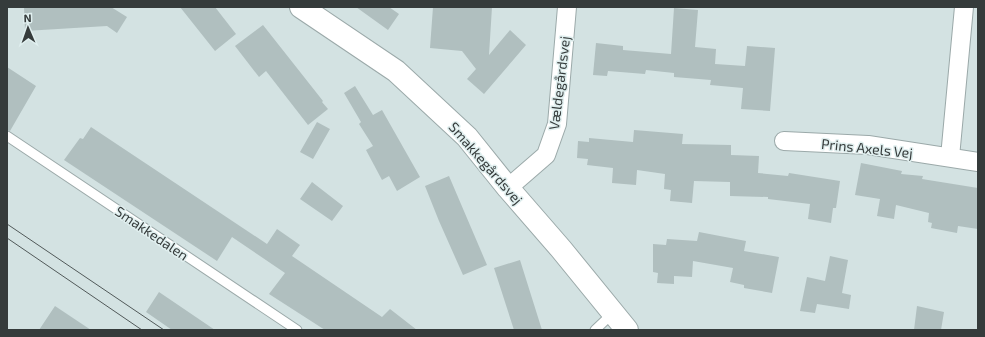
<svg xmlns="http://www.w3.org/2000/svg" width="985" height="337" font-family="'Exo 2',sans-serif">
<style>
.building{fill:#b0bfbf}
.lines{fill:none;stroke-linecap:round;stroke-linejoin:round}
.service-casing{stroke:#9ba9a9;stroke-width:11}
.minor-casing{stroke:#9ba9a9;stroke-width:20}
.tertiary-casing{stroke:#9ba9a9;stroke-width:24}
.service{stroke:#fff;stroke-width:9}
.minor{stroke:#fff;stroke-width:18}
.tertiary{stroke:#fff;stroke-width:22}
.tram{stroke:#515959;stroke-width:1}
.labels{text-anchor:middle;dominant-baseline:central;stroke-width:3;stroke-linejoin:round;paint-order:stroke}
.street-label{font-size:14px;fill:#353b3b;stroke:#e0efef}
</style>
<rect width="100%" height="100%" fill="#d3e2e2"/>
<path class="building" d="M24,7H111L127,17L117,33L107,26L25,31Z
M180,7H215L236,34L215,51Z
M356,7H389L399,14L388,30Z
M433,7H492L489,55L510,30L526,45L484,94L467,79L476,69L462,51L430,48Z
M674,8L698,10L695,47L716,49L715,64L745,66L747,46L775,48L770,111L741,109L743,88L710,85L711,80L674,77V73L646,70L645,74L608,71L607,76L593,75L596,43L623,46V50L671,54Z
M263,25L323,101L322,102L328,109L308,125L266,71L259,77L235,46Z
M7,67L36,86L10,131L7,130Z
M355,86L373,115L382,110L420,177L397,191L389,176L382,180L366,150L373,146L359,124L361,122L344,93Z
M317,122L330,129L313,159L300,152Z
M91,127L267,244L277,229L300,245L292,256L382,317L390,309L417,330H325L269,294L285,273L232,237L217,261L64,160L80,138L83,139Z
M634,130L683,134L682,144L731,145V155L759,156L758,173L788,176L789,173L840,181L836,208H833L831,223L808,219L810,204L768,199V197L730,196V182L694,181L692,203L670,201L671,190L664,189L665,174L637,170L636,185L612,183L613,168L587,165L588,159L577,158L578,141L589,142V138L633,142Z
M861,163L902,171L901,174L923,176L922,179L978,188V229L958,226L957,233L931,228L932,223L928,222L929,213L896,205L894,219L877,216L880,199L855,195Z
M449,176L487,265L463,275L439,221L425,186Z
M312,182L343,206L332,221L300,199Z
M699,232L746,241L744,251L779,257L772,293L744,288V285L730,282L733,268L693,261L692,277L674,276V284L657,283L658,273L653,272V244L666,245L667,239L697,241Z
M830,256L848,260L842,293L851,295L849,309L817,304L815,313L800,311L807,277L825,281Z
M520,260L542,330H514L494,268Z
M159,292L215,330H172L146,312Z
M55,306L91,330H39Z
M917,306L944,312L941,330H914Z"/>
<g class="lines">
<defs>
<path id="service" d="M7,136L297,330
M595,330L613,313"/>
<path id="minor" d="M784,141L868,145L978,162
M950,157L964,7
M508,188L546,155L557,124L567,7"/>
<path id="tertiary" d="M301,7L396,71L467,137L508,188L561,249L627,330"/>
</defs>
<use href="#service" class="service-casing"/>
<use href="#minor" class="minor-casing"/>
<use href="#tertiary" class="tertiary-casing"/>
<use href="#service" class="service"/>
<use href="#minor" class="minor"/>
<use href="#tertiary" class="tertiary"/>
<path class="tram" d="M7,224L164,330
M7,238L142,330"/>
</g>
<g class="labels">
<g class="street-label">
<text transform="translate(559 83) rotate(-83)">Vældegårdsvej</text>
<text transform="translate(867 148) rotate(6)">Prins Axels Vej</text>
<text transform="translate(486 163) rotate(49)">Smakkegårdsvej</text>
<text transform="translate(152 233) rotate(34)">Smakkedalen</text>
</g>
</g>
<rect width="985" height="337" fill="none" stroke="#353b3b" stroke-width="16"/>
<g transform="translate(28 28) rotate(358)" stroke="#e0efef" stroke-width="3" paint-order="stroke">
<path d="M0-3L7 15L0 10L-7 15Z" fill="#353b3b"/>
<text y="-6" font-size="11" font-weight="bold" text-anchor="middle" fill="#353b3b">N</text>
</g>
</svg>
